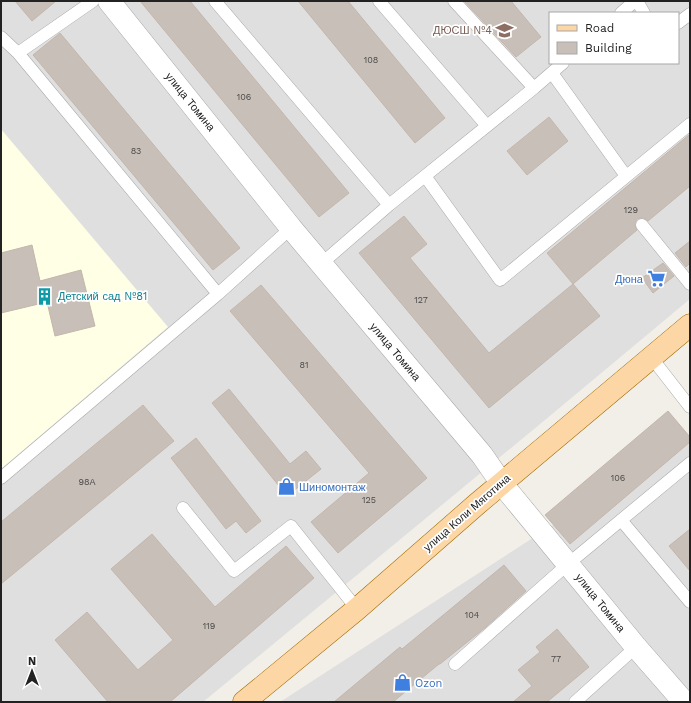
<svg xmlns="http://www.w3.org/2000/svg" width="691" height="703" font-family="'Work Sans',sans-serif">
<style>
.residential{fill:#e0dfdf;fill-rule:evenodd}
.education{fill:#ffffe5}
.building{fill:#c7bfb8;stroke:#c4b6ab}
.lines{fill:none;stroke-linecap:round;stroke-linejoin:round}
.service-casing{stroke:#a9a9a9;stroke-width:13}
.minor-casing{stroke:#a9a9a9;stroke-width:23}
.tertiary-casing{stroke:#a9a9a9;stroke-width:23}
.primary-casing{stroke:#a06b00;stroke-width:23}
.service{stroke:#fff;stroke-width:12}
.minor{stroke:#fff;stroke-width:22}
.tertiary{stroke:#fff;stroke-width:22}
.primary{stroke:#fcd6a4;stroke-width:22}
.labels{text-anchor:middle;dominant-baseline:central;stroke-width:3.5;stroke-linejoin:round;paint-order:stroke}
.number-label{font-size:9px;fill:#4b4948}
.education-label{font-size:11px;fill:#785e54;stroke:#fff;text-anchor:end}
.street-label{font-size:11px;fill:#222;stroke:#fff}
.shop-label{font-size:11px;fill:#366cbe;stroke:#fff;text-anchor:start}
.culture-label{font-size:11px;fill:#0d838f;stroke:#fff;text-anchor:start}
</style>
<rect width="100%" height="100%" fill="#f2efe9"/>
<path class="residential" d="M1,1H690V299L545,420L203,702H1ZM550,13H678V63H550Z
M690,436V702H280Z"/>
<path class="education" d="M1,129L168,327L1,469Z"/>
<path class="building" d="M15,1H56L32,21Z
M140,1H190L349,193L319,217Z
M298,1H348L445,118L415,143Z
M464,1H511L541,37L516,57Z
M60,33L240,248L213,270L33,55Z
M549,117L568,141L527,175L507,151Z
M690,134V186L648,221L644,218H640L637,219L635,223V226L637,230L573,284L547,253Z
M404,216L427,244L410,258L489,353L573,284L600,316L489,408L359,253Z
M690,241V263L686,267L675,253Z
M32,245L40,281L81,270L95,326L55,336L47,302L1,313V253Z
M663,263L674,276L653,293L642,278Z
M261,285L427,478L338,553L311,522L369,473L230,311Z
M229,389L290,464L306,451L321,469L287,496L212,403Z
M143,405L174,441L1,584V522Z
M668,411L690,437V442L570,544L545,515Z
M196,438L261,521L246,533L236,521L226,529L171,458Z
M690,529V571L669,546Z
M152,534L215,607L286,546L314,578L170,702H108L55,640L87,612L138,670L173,640L111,569Z
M504,565L526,591L486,627L440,664H439L393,702H334L400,647L402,649Z
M557,629L589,667L547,702H513L532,686L518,670L540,652L536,647Z"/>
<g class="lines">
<defs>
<path id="service" d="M215,1L389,205
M379,1L487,126
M454,1L534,88
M637,1L644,13
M621,13L635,1
M678,23L690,14
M1,37L18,53L93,1
M18,53L218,294L291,228
M552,73L626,176
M425,176L500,280L690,124
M642,225L690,284
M321,264L389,205L534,88L563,63
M651,357L690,407
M1,478L218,294
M183,508L234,571L291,526L357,609
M621,520L690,602
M455,664L568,564L690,463
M575,702L636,647"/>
<path id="minor" d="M109,1L291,228L482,455L502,484"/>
<path id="tertiary" d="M502,484L636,647L684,702"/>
<path id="primary" d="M244,702L357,609L477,504L690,325"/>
</defs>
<use href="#service" class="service-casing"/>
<use href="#minor" class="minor-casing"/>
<use href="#tertiary" class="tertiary-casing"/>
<use href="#primary" class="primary-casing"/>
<use href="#service" class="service"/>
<use href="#minor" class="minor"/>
<use href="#tertiary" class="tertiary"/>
<use href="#primary" class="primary"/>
</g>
<defs>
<symbol id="school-bare" viewBox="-9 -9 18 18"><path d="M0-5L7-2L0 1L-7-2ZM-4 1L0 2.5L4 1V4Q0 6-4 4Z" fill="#8d6e63" stroke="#fff" stroke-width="2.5" paint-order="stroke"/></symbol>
<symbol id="supermarket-bare" viewBox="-9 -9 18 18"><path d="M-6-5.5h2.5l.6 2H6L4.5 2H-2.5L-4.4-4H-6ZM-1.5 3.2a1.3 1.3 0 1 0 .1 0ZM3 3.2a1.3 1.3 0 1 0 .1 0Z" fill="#3f7fe0" stroke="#fff" stroke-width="2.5" paint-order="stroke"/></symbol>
<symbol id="building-bare" viewBox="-9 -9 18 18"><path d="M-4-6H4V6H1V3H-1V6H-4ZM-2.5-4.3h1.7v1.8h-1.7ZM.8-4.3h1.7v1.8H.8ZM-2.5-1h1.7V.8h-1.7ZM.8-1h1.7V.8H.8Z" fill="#0f9aa8" stroke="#fff" stroke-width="2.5" paint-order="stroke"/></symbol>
<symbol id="shop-bare" viewBox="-9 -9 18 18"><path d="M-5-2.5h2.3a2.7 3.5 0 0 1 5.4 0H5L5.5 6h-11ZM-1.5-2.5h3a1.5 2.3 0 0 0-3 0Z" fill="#3f7fe0" stroke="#fff" stroke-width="2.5" paint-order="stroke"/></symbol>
</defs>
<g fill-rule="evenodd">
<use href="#school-bare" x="492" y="18" width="25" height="25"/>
<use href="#supermarket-bare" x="644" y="266" width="25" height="25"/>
<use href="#building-bare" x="32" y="284" width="25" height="25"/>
<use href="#shop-bare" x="274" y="474" width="25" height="25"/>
<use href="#shop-bare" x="390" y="670" width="25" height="25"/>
</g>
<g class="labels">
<g class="number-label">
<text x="371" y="60">108</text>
<text x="244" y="97">106</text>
<text x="136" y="151">83</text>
<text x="631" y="210">129</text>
<text x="421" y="300">127</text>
<text x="304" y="365">81</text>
<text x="618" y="478">106</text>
<text x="87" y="482">98А</text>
<text x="369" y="500">125</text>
<text x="472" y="615">104</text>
<text x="209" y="626">119</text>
<text x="556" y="659">77</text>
</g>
<g class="education-label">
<text x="492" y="30">ДЮСШ №4</text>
</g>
<g class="street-label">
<text transform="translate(190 102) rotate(51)">улица Томина</text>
<text transform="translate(395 352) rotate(50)">улица Томина</text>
<text transform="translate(467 513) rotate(-41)">улица Коли Мяготина</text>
<text transform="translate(600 603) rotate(51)">улица Томина</text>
</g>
<g class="shop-label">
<text x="643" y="279" text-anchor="end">Дюна</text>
<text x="299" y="487">Шиномонтаж</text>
<text x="415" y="683">Ozon</text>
</g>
<g class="culture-label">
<text x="58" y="296">Детский сад №81</text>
</g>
</g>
<rect width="691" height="703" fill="none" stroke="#222222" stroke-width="4"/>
<rect x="549" y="12" width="130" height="52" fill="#ffffff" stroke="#a7a7a7"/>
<rect x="557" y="25" width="20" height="6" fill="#fcd6a4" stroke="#a7a7a7"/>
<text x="585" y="32" font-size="12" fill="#222222">Road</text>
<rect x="557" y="42" width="20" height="12" fill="#c7bfb8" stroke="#a7a7a7"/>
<text x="585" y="52" font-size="12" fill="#222222">Building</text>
<g transform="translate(32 671)" stroke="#ffffff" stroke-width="3" paint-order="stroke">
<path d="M0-3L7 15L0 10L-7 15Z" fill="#222222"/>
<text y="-6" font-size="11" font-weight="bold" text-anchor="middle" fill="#222222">N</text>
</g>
</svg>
